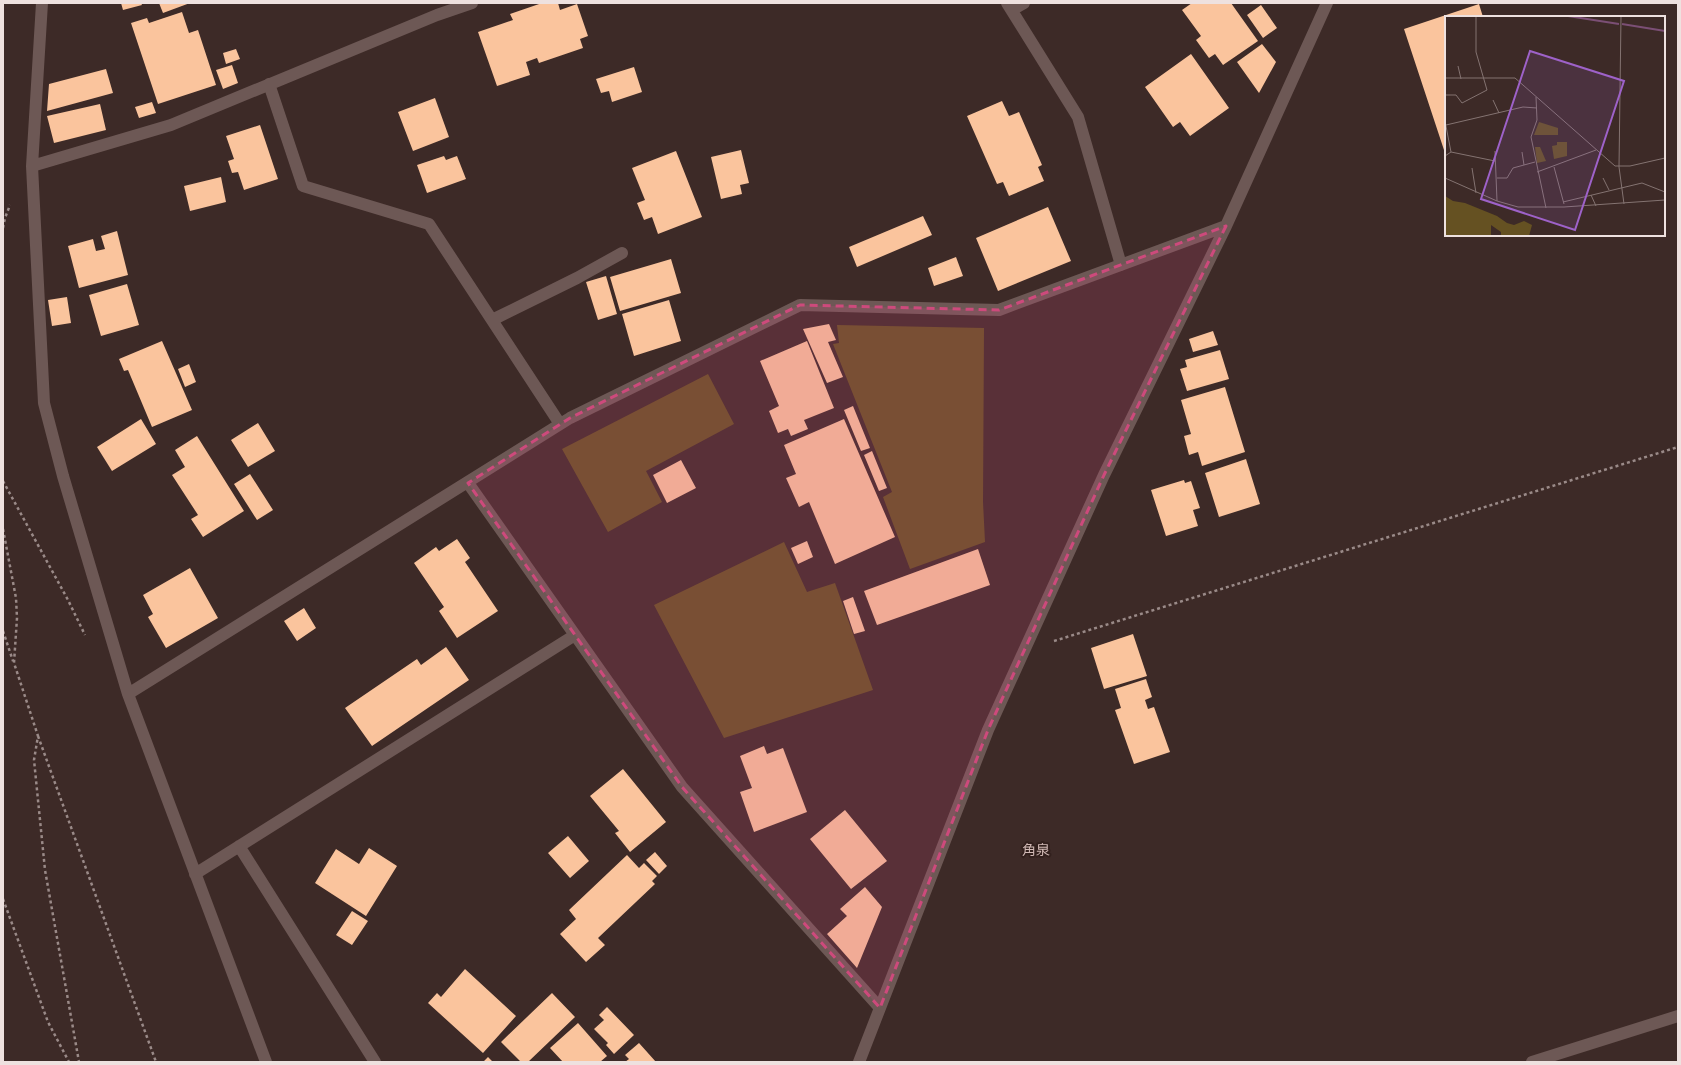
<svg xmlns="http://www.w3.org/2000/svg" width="1681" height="1065" font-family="'Asap Condensed','Noto Sans JP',sans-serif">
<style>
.green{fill:#655122}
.building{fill:#fac49d}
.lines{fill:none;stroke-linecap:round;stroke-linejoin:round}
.path{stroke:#9a8a88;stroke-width:2.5;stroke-dasharray:3 3;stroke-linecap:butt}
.minor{stroke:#6d5855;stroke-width:12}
.marked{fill:#cd4a7c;fill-opacity:0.2;stroke:#cd4a7c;stroke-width:3;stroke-dasharray:8 5;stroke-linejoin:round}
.labels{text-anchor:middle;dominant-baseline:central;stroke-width:4;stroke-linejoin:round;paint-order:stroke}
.quarter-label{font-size:14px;fill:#d1b9b5;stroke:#32201d}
.inset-river{fill:none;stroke:#7b4f75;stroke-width:2}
.inset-road{fill:none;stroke:#847371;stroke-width:1}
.view{fill:#9e62c9;fill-opacity:0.15;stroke:#9e62c9;stroke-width:2}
.inset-edge{fill:none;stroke:#eee1df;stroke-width:2}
</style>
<rect width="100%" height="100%" fill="#3d2a27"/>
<path class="green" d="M837,325L984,328L983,502L985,542L910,569L883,497L892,492L833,344L839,343Z
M708,374L734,424L646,471L662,502L608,532L562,449Z
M784,542L807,592L835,583L873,690L724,738L654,605Z"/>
<path class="building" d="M121,3H141L142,5L123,10Z
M159,3H190L163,13Z
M542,3H558L560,10L577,4L588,36L580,39L583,48L539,63L537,58L526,62L530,75L497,86L478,32L513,20L510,14Z
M1192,3H1231L1258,41L1223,65L1215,54L1209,58L1196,40L1201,36L1182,10Z
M1479,4L1483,17H1446V149L1444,150L1404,29Z
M1261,5L1277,28L1263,38L1247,15Z
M182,12L189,33L198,30L216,85L158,104L131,23L147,18L149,23Z
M1262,44L1276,62L1259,93L1237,62Z
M236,49L240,59L226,64L223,53Z
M1191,54L1229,108L1190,136L1180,122L1173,127L1145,87Z
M232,65L238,83L223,89L216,70Z
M634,67L642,92L612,102L609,91L601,93L596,79Z
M106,69L113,93L47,111L49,84Z
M435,98L449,137L413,151L398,112Z
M1002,101L1009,116L1019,112L1042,165L1038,167L1044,181L1009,196L1003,182L997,184L967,116Z
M152,102L156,113L139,118L135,107Z
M100,104L106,130L54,143L47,116Z
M260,125L278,179L244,190L238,172L232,173L228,161L234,159L226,136Z
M741,150L749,183L740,185L742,194L721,199L711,157Z
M676,151L702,217L658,234L652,217L644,220L637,203L645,200L632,168Z
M444,156L446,160L457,156L466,179L427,193L417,165Z
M221,177L226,202L190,211L184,186Z
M1048,207L1071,261L998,291L976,238Z
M923,216L932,235L857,267L849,247Z
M117,231L128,275L79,288L68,246L93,239L96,251L105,249L101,236Z
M956,257L963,276L934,286L928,268Z
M671,259L681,293L620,311L610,277Z
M606,276L617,314L598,320L586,282Z
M127,284L139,325L101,336L89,295Z
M67,297L71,323L52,326L48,300Z
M669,300L681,341L634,356L622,314Z
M829,324L836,340L828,342L843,377L827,383L803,329Z
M1213,331L1218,345L1193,352L1189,339Z
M162,341L192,410L152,427L128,370L124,371L119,359Z
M807,341L834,408L804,420L808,429L791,436L788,429L778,433L769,411L779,406L760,361Z
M1220,350L1229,379L1187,391L1180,369L1187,367L1185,360Z
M189,364L196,382L185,387L178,369Z
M1225,387L1245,452L1202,466L1198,452L1189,455L1184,436L1191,434L1181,400Z
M853,406L870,448L861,451L844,410Z
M141,419L156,444L112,471L97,447Z
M844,419L895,537L835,564L809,502L799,507L786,478L796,474L784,445Z
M258,423L275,451L248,467L231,440Z
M197,436L244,511L203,537L191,519L198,515L172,475L185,467L175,450Z
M872,451L887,488L879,491L864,455Z
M1246,459L1260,504L1219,517L1205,473Z
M681,460L696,488L667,503L653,475Z
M250,474L273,510L257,520L234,484Z
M1184,480L1185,483L1191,481L1200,508L1193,510L1198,526L1166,536L1151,490Z
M457,539L470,558L465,562L498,611L457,638L439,611L444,607L414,563L436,547L439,551Z
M807,541L813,557L798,564L791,548Z
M978,549L990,585L877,625L864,591Z
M190,568L218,618L166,648L148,617L153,614L143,595Z
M853,597L865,631L854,634L843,601Z
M304,608L316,628L297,641L284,621Z
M1133,634L1147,676L1104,689L1091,648Z
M446,647L469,680L372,746L345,708L417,659L421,665Z
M1146,679L1152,697L1145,700L1148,709L1154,707L1170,752L1134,764L1115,710L1121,708L1115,689Z
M764,746L767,754L783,748L807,812L754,832L740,792L752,788L740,756Z
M623,769L666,822L630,852L615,833L619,831L590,796Z
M845,810L887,861L851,889L810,839Z
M568,836L589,861L570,878L548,853Z
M369,848L397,866L366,916L315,883L336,849L359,864Z
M655,852L667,866L659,874L646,860Z
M627,855L639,868L644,863L657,876L652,881L655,884L598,938L605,945L586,962L560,934L576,919L569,910Z
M865,887L882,907L857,968L827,934L847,916L840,909Z
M352,911L368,921L352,945L336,935Z
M465,969L516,1016L483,1053L428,1003L437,993L441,997Z
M552,993L575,1017L528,1062H521L501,1042Z
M607,1007L634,1035L614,1054L606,1045L608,1043L594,1029L604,1020L599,1015Z
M578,1023L607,1056L600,1062H563L550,1048Z
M639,1043L656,1062H625L629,1059L625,1055Z
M488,1057L493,1062H483Z"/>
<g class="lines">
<path class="path" d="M3,228L5,218L10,205
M3,481L68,600L85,635
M3,529L16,598L17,618L14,663L38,736L34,760L45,870L79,1062
M3,631L13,661
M1054,641L1678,447
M38,736L156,1062
M3,899L48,1022L69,1062"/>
<path class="minor" d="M42,3L32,166L44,403L63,476L128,694L266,1062
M1007,3L1078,117L1121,265
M1012,10L1024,3
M269,84L303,186L429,224L560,424
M32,166L171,125L437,15L472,3
M492,320L577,278L622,253
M468,483L682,787L880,1008
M128,694L570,418L800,305L999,310L1226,226
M239,846L375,1062
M195,874L575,635
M859,1062L988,730L1104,475L1226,226L1327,3
M1532,1062L1678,1016"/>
</g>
<path class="marked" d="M1226,226L1104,475L988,730L880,1008L682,787L468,483L570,418L800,305L999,310Z"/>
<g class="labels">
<g class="quarter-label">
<text x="1036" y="850">角泉</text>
</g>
</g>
<g transform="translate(1445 16)">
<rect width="220" height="220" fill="#3d2a27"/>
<path d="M94,106L113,112V119H89ZM112,126H122V140L109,143L107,130L112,129ZM90,131H95L101,145L92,147ZM0,180L8,185L20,187L52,200L62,207L69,209L79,205L87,209L84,220H56V216L46,209V220H0Z" fill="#655122"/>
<path class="inset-river" d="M123,0L174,8M177,8L220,15"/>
<path class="inset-road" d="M176,0L174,151L179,188M13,50L16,63M0,62H70L170,150H185L220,142M0,79H11L17,87L42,74L31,36V0M91,81L92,104L86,121L101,192M48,84L54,97M0,105L6,136L0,140M1,109L78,91L92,92M50,135L52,185M6,136L50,145M77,136L79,149M109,151L119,188M27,152L31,177M92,156L151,134M0,162L52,185L73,191H119L220,184M52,162H62L68,152L90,146M158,162L164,174M146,179L151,190M118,186L197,167L220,176"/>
<path class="view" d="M85,35L179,65L130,214L36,183Z"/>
<rect width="220" height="220" class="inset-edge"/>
</g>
<rect width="1681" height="1065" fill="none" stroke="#eee1df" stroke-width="8"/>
</svg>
